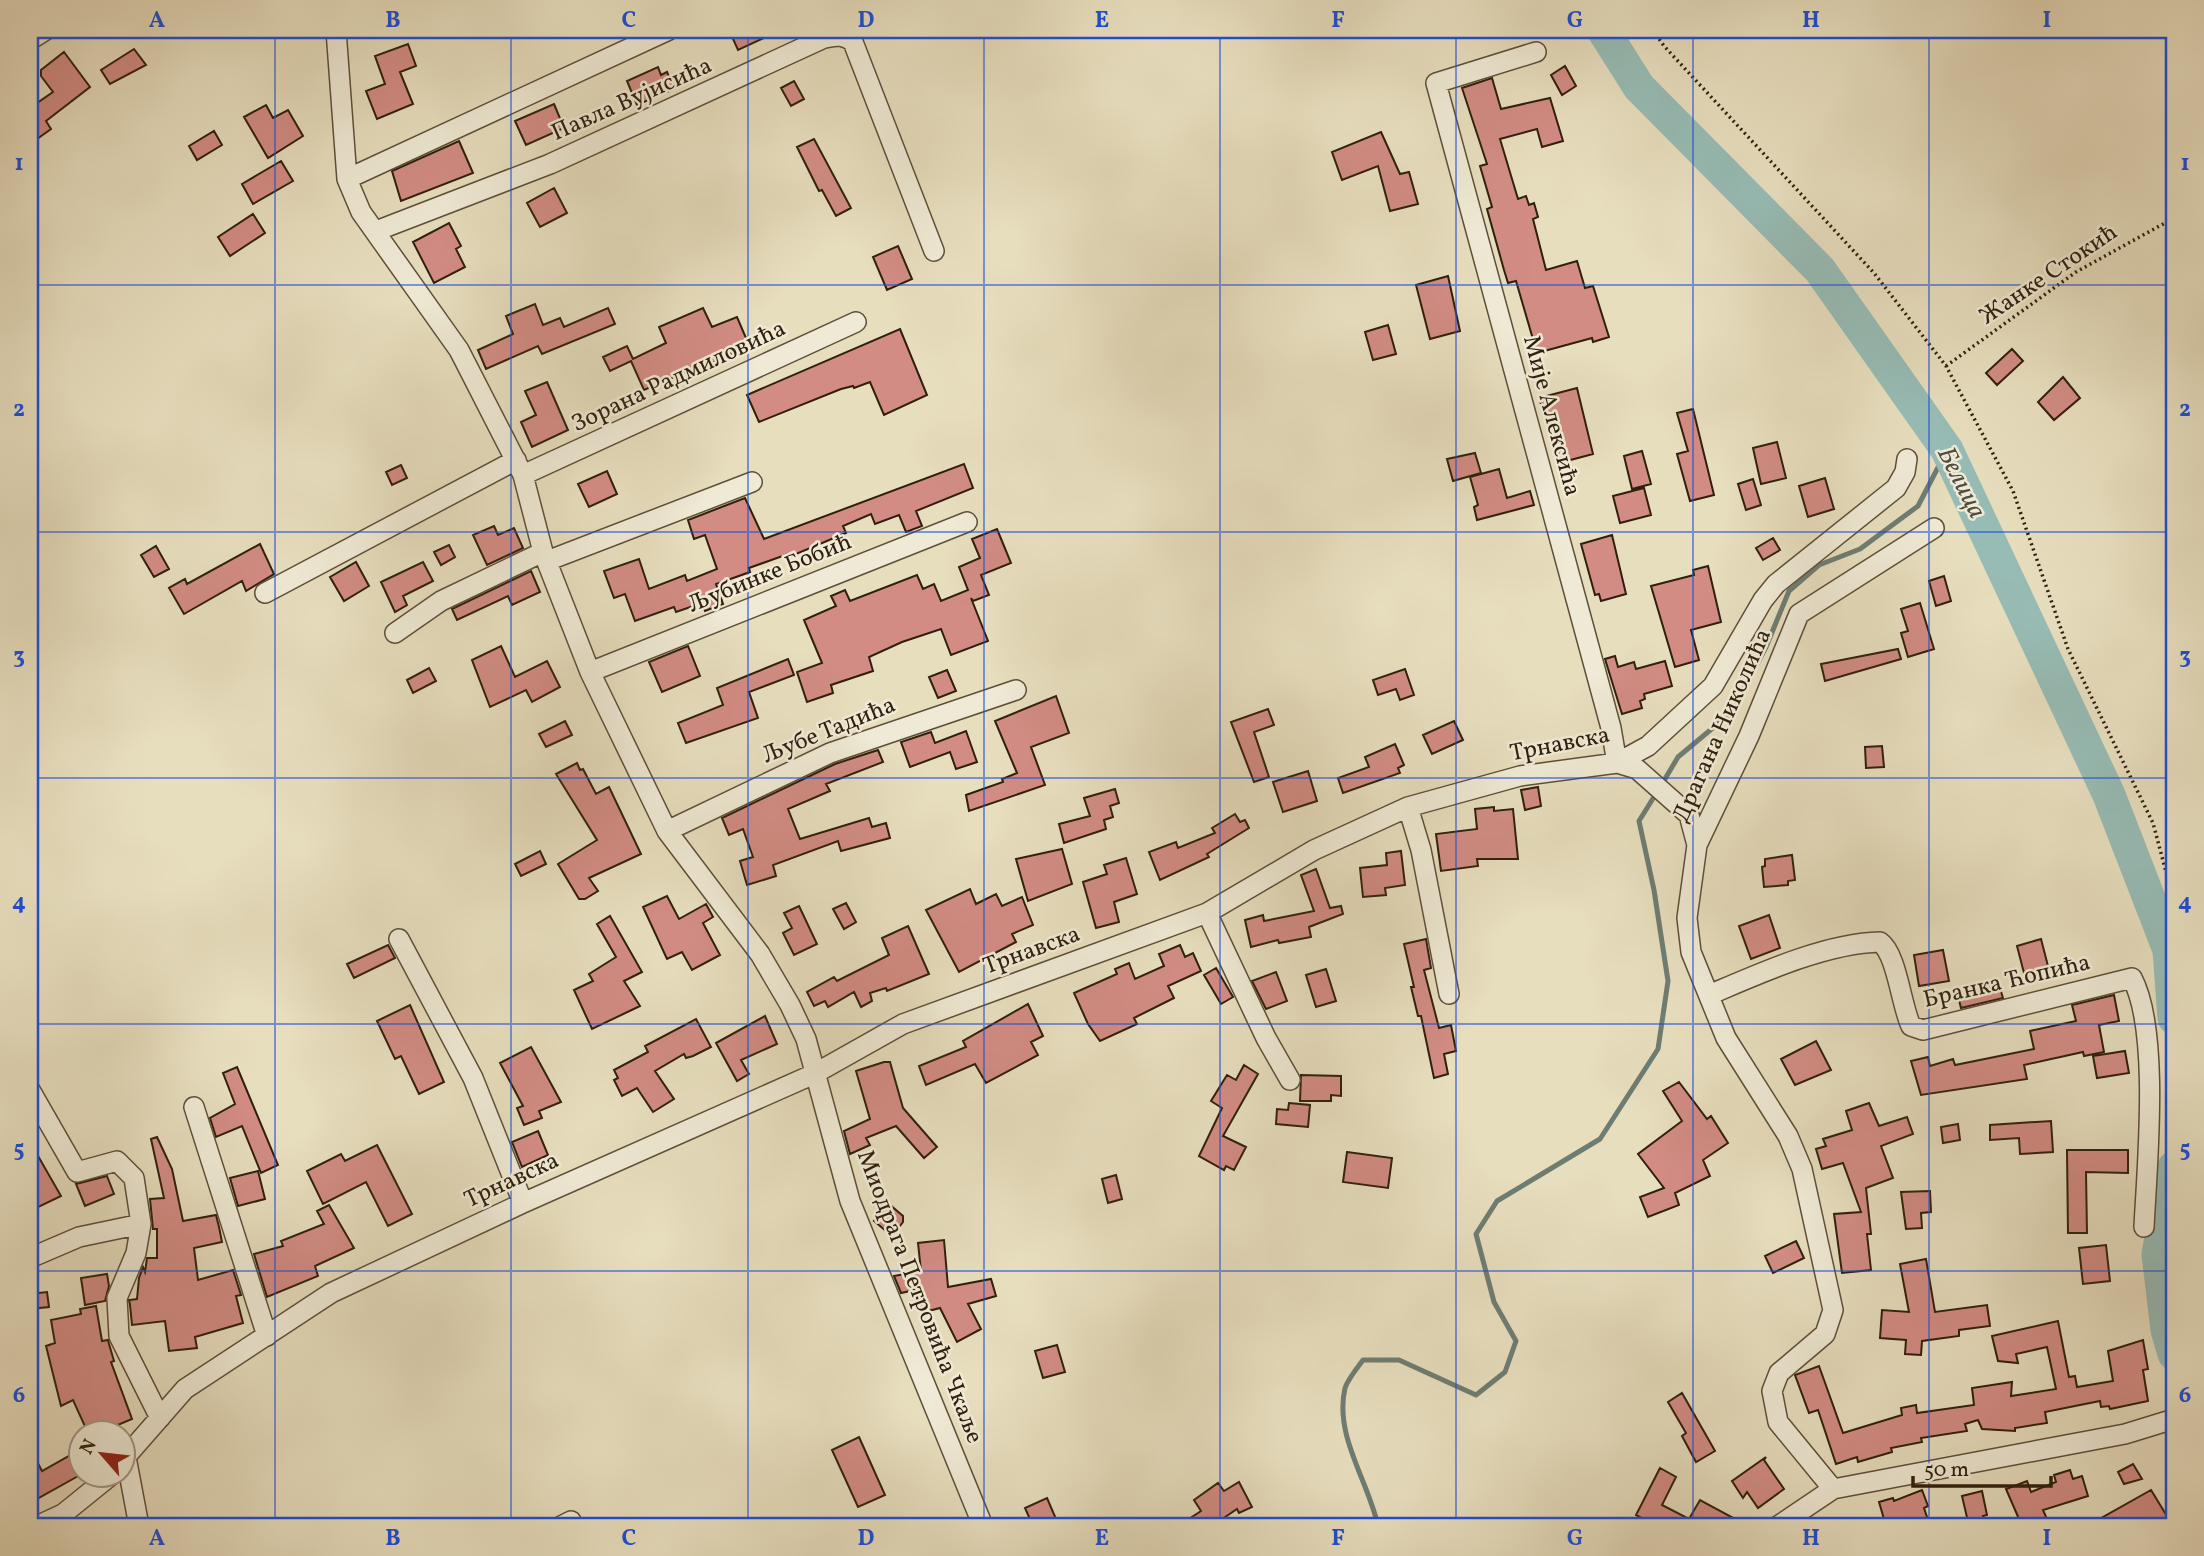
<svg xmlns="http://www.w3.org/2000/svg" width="2204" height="1556" font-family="Vollkorn,serif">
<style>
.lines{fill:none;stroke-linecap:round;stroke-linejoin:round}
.stream{stroke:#6e7d72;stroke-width:5}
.river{stroke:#97bcb5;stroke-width:33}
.building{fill:#d28c84;stroke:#301f0e;stroke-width:2}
.minor-casing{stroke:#5e4f3a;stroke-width:22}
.path{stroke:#301f0e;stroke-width:3.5;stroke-dasharray:2 3.5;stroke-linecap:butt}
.minor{stroke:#efead5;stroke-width:19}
.grid{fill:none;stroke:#1d4ed8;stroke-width:2;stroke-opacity:0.55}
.labels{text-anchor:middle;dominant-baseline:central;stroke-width:5;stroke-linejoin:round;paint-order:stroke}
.street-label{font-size:24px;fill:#301f0e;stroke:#efead5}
.water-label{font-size:26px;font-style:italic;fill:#4f4e40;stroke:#efead5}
.neatline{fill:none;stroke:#1d4ed8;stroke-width:2.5}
.grid-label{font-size:23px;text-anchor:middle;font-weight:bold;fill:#1d4ed8}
</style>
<rect width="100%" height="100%" fill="#e7debe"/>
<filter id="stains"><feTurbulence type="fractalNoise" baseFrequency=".00286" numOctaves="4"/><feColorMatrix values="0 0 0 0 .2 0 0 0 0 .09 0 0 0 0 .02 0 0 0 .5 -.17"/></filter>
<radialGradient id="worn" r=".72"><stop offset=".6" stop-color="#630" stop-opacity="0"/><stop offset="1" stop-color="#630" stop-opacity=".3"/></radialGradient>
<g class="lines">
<path class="stream" d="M1662,784L1678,757L1732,712L1766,647L1789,591L1819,565L1860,549L1918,506L1947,450
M1378,1526C1368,1480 1334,1436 1345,1388C1348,1379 1357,1368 1363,1360H1399L1476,1395L1505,1372L1516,1341L1494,1302L1476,1234L1497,1201L1600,1139L1658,1049L1668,981L1654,890L1639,821L1657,792"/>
<path class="river" d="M1603,30L1639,87L1820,270L1947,450L2109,795L2169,950L2174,1018
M2174,1167L2158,1254L2167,1330L2174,1354"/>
</g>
<path class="building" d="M729,30H781L738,50Z
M408,44L416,66L400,72L413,104L377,119L366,91L385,84L375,56Z
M134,49L146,65L110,84L101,70Z
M64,52L90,87L46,121L51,129L30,144V99L34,105L53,92L41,76V70Z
M1565,66L1576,86L1562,95L1551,75Z
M658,67L661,75L667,72L674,89L637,105L627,81Z
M1492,78L1501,109L1550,98L1563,141L1542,147L1537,129L1500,139L1518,199L1526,196L1529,205L1534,203L1538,217L1533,219L1546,270L1577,261L1585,288L1593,286L1609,337L1593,342L1592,338L1537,353L1516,281L1508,283L1504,270L1487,209L1492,207L1480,166L1487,164L1462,88Z
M794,81L804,99L791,106L781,88Z
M554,104L564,128L526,145L515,121Z
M266,105L273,118L288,110L303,136L268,158L244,117Z
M214,131L222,145L197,160L189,146Z
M1381,132L1400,174L1409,172L1418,204L1390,211L1378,166L1342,180L1332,152Z
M814,139L851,208L836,216L822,190L819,191L797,147Z
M459,141L473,173L401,201L392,171Z
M281,161L293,181L253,204L242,184Z
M554,188L567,213L540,227L527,203Z
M253,214L265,233L230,256L218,237Z
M449,223L461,246L456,249L465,267L434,283L413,242Z
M898,246L912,279L887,290L873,257Z
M1448,276L1460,331L1430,339L1416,285Z
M535,304L543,325L560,318L564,327L608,308L615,324L542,354L538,346L486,369L478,350L513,334L506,316Z
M703,308L712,327L737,317L749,345L698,370L697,367L644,390L631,361L610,371L603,357L627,346L633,359L666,343L659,327Z
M1388,325L1396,354L1373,360L1365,332Z
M900,329L927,395L884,415L870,382L854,388L853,386L841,389L759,422L747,395Z
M2012,349L2023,361L1997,385L1986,373Z
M2063,377L2080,398L2054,420L2038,402Z
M547,382L568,430L532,447L521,422L536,415L525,391Z
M1577,388L1593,454L1559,463L1539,398Z
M1693,409L1714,495L1690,501L1677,454L1688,451L1677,413Z
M1777,442L1786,478L1761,484L1753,448Z
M1642,451L1651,484L1632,489L1624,456Z
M1475,453L1481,473L1453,481L1447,459Z
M964,464L973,488L916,511L922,526L906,532L899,515L875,524L871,514L843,526L846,533L789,557L788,554L749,568L750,572L716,584L723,604L705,611L702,603L676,612L674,607L635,621L625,594L614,598L604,571L639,559L649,589L685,575L687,581L717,569L705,535L694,539L688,520L745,498L764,539Z
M401,465L407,478L392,485L386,472Z
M1499,469L1507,498L1530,491L1534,505L1477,520L1474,507L1478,505L1470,477Z
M607,471L617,494L589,507L578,484Z
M1825,478L1834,509L1808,517L1799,486Z
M1753,479L1761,505L1746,510L1738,484Z
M1644,488L1651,515L1620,523L1613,496Z
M494,526L498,535L514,528L523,548L487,565L473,535Z
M997,529L1011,563L981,575L989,595L973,601L971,598L988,641L951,655L941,629L902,642L869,657L873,671L831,685L833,693L807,702L797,672L822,663L804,620L836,606L831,596L845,590L850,601L917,575L923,589L934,584L941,601L968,590L959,567L980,558L972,539Z
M1612,535L1626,594L1601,601L1599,594L1595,595L1581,544Z
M1773,538L1780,550L1763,560L1756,548Z
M260,544L274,574L246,591L242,581L184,614L169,588L185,579L187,584Z
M449,545L455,557L441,565L434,552Z
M156,546L169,569L154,577L141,555Z
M356,562L369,586L344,601L330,577Z
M423,562L433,581L403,596L407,605L395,612L381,582Z
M1708,566L1721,622L1691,630L1699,660L1675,667L1651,586L1694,575L1693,570Z
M531,571L540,592L512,605L508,596L457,620L452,609Z
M1944,576L1951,601L1936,606L1929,581Z
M1920,603L1934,649L1908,657L1901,633L1908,631L1901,609Z
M501,646L515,677L547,661L560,687L532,702L526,690L490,707L472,660Z
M688,646L700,676L662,692L649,662Z
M1898,649L1901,659L1825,681L1821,664Z
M1615,656L1618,667L1634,662L1636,669L1665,661L1672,686L1644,694L1645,699L1640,701L1642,708L1622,714L1605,659Z
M788,659L794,675L749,692L758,718L686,743L678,723L723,705L717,688Z
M429,668L436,681L413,693L407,680Z
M1405,669L1414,695L1400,700L1396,689L1378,695L1373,680Z
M947,670L956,691L938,698L929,677Z
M1056,696L1069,733L1031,747L1045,785L969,811L966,795L1003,782L1002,779L1017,773L995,721Z
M1268,709L1274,725L1254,732L1269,777L1254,782L1231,722Z
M565,721L572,735L546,747L539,734Z
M1454,721L1463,740L1432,754L1423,735Z
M966,731L977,762L956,769L950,752L910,767L901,742L931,732L935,743Z
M1395,744L1404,765L1398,768L1400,773L1343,793L1338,778L1369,767L1365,757Z
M1882,746L1884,767L1866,768L1865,747Z
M878,750L883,762L826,784L830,791L788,809L800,839L869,818L872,827L886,823L890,838L841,851L838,841L773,865L776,876L747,885L740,861L753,857L743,829L729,835L722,818L835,764Z
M577,763L580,770L583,769L596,794L609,787L641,854L589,878L598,891L585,899H579L558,864L597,840L556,774Z
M1308,771L1317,801L1283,812L1273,782Z
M1538,787L1541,806L1525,810L1521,790Z
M1115,789L1119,803L1110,806L1113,817L1104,820L1106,829L1064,843L1059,824L1090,816L1084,798Z
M1494,807V811L1513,809L1518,859H1477L1478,866L1441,871L1436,834L1477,829L1475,809Z
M1235,814L1240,822L1245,820L1249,828L1207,854L1209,857L1160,880L1149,852L1176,842L1178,848L1215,833L1212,828Z
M1062,849L1072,884L1028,901L1016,859Z
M540,851L546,864L521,876L515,864Z
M1401,851L1405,885L1385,888L1386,895L1363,897L1360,868L1387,865L1386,853Z
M1792,855L1795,880L1788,881V885L1764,887L1762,867L1765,866V859Z
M1126,858L1137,894L1114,902L1119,922L1096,928L1083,882L1107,874L1104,865Z
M1316,869L1330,908L1341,906L1343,914L1309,927L1311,937L1279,943L1278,940L1251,947L1245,920L1263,915L1264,921L1314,911L1301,875Z
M970,889L976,904L996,894L1002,906L1022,897L1033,925L1012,934L1016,942L959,972L926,910Z
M667,896L679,919L706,904L713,917L703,923L720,955L692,970L682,952L667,959L643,907Z
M846,903L856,922L844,929L833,909Z
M799,906L817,944L794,955L783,933L792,928L784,913Z
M1769,915L1780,948L1751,959L1739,926Z
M610,916L642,972L624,981L640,1006L592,1029L574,990L593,981L589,974L616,957L597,924Z
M908,926L929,974L887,991L886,988L870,993L872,1001L861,1007L854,992L828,1007L825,1001L814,1006L807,992L834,977L837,981L889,955L882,938Z
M1426,939L1431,968L1424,970L1439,1028L1451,1025L1456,1051L1444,1054L1448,1074L1434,1078L1421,1016H1418L1411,987H1414L1404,944Z
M2041,939L2048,966L2024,973L2017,946Z
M388,945L395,958L354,978L347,964Z
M1180,945L1185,957L1193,953L1201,971L1168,986L1174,998L1134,1018L1137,1024L1100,1041L1088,1024L1074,993L1117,974L1115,969L1129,963L1135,979L1164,966L1159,954Z
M1943,950L1949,981L1919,986L1914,955Z
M1216,968L1233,997L1221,1004L1204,975Z
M1326,969L1336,1001L1316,1007L1306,975Z
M1276,972L1287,1001L1266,1009L1252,981Z
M1999,985L2003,998L1961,1008L1958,996Z
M2114,995L2119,1021L2099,1025L2104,1052L2084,1056L2083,1052L2024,1065L2027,1079L1921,1095L1911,1061L1928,1057L1930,1066L1953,1059L1955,1065L2034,1049L2030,1031L2076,1021L2072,1005Z
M1028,1004L1043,1036L1031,1042L1038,1055L986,1083L975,1064L926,1085L919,1066L966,1047L963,1041Z
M410,1005L444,1082L419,1094L401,1056L395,1059L377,1021Z
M765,1016L777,1044L741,1060L749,1074L737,1081L716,1043Z
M696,1019L711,1047L693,1056L686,1058L684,1054L655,1071L674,1099L653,1112L637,1088L622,1096L614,1080L618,1078L614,1070L648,1052L645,1046Z
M1816,1041L1831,1070L1795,1085L1781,1059Z
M531,1047L561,1102L539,1111L542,1118L524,1125L517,1108L523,1106L500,1063Z
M2125,1051L2129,1073L2097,1078L2093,1056Z
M884,1062H890L903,1108L937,1147L924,1158L896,1126L866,1138L870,1145L850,1154L844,1131L870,1119L856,1071Z
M1244,1065L1258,1074L1223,1136L1246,1147L1234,1170L1226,1166L1224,1170L1199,1156L1222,1108L1211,1101L1227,1075L1236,1080Z
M237,1067L278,1165L261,1173L242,1126L216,1137L210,1118L235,1104L223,1073Z
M1301,1075L1341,1076V1096L1331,1095V1101H1300Z
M1679,1082L1707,1119L1711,1116L1728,1143L1703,1160L1710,1176L1675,1193L1679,1205L1648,1217L1640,1197L1664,1188L1638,1154L1682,1121L1663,1091Z
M1289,1103L1310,1105L1308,1127L1276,1124L1277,1109L1288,1110Z
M1869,1103L1879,1126L1907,1117L1913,1134L1881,1146L1893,1178L1866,1188L1871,1234H1867L1871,1270L1842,1273L1834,1214L1861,1212L1843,1163L1822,1169L1816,1149L1826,1146L1823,1139L1852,1130L1846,1111Z
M2051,1121L2053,1152L2020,1154L2019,1138L1990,1140V1125Z
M1958,1124L1960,1140L1943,1143L1941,1127Z
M538,1131L548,1155L522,1167L512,1142Z
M157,1137L172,1169L183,1221L216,1215L219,1227L222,1242L194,1248L198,1280L233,1270L241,1295L236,1296L243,1323L195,1337L197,1348L169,1351L165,1321L132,1325L130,1305L129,1300L137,1299L139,1278L143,1267L145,1272L147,1258H157V1229H153L150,1199L164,1198L151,1139Z
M30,1142L61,1196L30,1211Z
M377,1145L412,1214L388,1226L366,1182L323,1204L307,1171L341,1154L345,1161Z
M2067,1150H2128V1173L2086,1172L2087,1233H2068Z
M1347,1152L1392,1158L1388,1188L1343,1182Z
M258,1171L265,1199L238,1206L230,1178Z
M1116,1175L1122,1199L1108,1203L1102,1179Z
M107,1176L114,1194L85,1206L76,1184Z
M1930,1191L1931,1212L1921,1213L1922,1228L1906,1229L1901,1192Z
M889,1204L903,1216V1222L892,1236L874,1221Z
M329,1205L354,1248L315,1266L318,1276L267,1297L254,1254L283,1246L281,1241L324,1224L317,1211Z
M944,1240L948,1287L991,1279L996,1296L968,1304L981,1329L957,1342L940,1308L921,1313L915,1290L901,1293L894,1276L921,1271L918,1243Z
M1796,1241L1804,1258L1773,1273L1765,1256Z
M2106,1245L2110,1281L2083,1284L2079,1248Z
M1926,1259L1935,1312L1987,1305L1990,1326L1959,1330V1336L1922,1341L1921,1355L1905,1354L1906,1340L1880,1338L1882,1310L1909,1312L1900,1264Z
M107,1274L109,1286L105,1301L85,1305L81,1278Z
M47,1292L49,1307L30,1309V1294Z
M96,1306L102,1341L108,1340L109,1344L114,1361L111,1362L132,1419L99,1433H88L73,1400L61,1406L46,1346L55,1343L51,1320L81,1314L80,1309Z
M2058,1321L2069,1377L2075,1376L2077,1387L2113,1381L2108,1351L2143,1340L2148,1369L2143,1370L2148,1401L2110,1409L2109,1406L2101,1407L2100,1401L2045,1412L2047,1423L2015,1428V1431L1982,1429L1978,1420L1965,1424L1967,1431L1921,1438L1922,1442L1891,1448L1892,1452L1858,1462L1857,1457L1836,1464L1818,1410L1809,1413L1795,1375L1819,1366L1843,1433L1902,1415L1901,1408L1916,1405L1917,1413L1974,1405L1972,1388L2012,1382L2011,1396L2056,1389L2047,1347L2016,1354L2018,1363L1998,1361L1992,1336Z
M1057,1345L1065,1372L1043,1378L1035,1351Z
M1682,1393L1715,1451L1696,1462L1682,1436L1686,1433L1668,1402Z
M859,1437L885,1495L858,1507L832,1450Z
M30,1448L42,1471L76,1452L80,1461V1475L35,1500L30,1489Z
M1766,1457L1764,1460L1784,1489L1758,1508L1747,1492L1743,1498L1732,1481Z
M2133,1464L2142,1479L2124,1484L2118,1472Z
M1660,1468L1676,1477L1662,1505L1689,1519L1700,1500L1748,1526H1656L1636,1515Z
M2070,1470L2073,1479L2082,1476L2088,1496L2043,1510L2050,1526H2022L2006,1489L2027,1481L2031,1492L2056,1482L2054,1475Z
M1239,1482L1252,1507L1239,1513L1237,1509L1212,1526H1178L1201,1511L1194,1500L1218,1483L1224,1491Z
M1922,1490L1928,1506L1924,1508L1928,1520L1911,1526H1886L1879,1502L1893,1498L1894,1501Z
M2151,1490L2173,1526H2087Z
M1982,1491L1987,1515L1983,1516L1985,1524L1969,1526L1962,1496Z
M1047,1498L1059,1526H1033L1025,1508Z"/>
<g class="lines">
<defs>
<path id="minor" d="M336,30L347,179L361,212L459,350L523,475L543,552L590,672L667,831L760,954L790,1005L806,1039L850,1201L983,1526
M30,40L46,30
M1536,52L1436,83L1611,728L1617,763
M347,179L669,30
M376,231L550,164L824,38C836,36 843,34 853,42L934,251
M523,475L856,322
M547,561L752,482
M265,593L516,460
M395,633L441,601L543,552
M590,672L967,522
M1617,763L1637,769L1689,815L1697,845
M1408,807L1421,850L1449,994
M667,831L830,753L1016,690
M1207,913L1266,1038L1290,1080
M399,939L473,1078L523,1203
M1709,995C1758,974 1826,943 1880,942C1897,954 1901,1005 1911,1026L1923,1030L2132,978C2160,1030 2147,1166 2144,1227
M30,1090L77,1172L117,1161L134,1178L141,1224L136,1253L117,1298L119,1336L160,1418
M194,1107L267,1336
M30,1258L79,1237L141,1224
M126,1457L139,1526
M122,1461L185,1389L331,1293L523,1203L814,1074L903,1024L1207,913L1314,850L1408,807L1520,776L1617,763L1648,746L1713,686L1763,600L1776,584L1896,488L1905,472L1907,459
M1833,1489L1778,1422L1772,1391L1779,1373L1825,1334L1833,1310L1802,1169L1788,1136L1726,1038L1691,952L1687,918L1697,845L1749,736L1799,614L1934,528
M37,1526L63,1514L110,1476
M561,1526L571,1521
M1778,1526L1833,1489L2125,1434L2174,1419"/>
</defs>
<use href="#minor" class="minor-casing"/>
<path class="path" d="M1653,30L1664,46L1874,273L1946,366L2013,491L2068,649L2153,823L2174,902
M1946,366L2076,272L2174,218"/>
<use href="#minor" class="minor"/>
</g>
<path class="grid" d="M275,30V1526M511,30V1526M748,30V1526M984,30V1526M1220,30V1526M1456,30V1526M1693,30V1526M1929,30V1526M30,285H2174M30,532H2174M30,778H2174M30,1024H2174M30,1271H2174"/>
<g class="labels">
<g class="street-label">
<text transform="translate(632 100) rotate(-24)">Павла Вујисића</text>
<text transform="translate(2049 275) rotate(-34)">Жанке Стокић</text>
<text transform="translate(679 377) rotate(-25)">Зорана Радмиловића</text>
<text transform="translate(1551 416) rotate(75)">Мије Алексића</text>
<text transform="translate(770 574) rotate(-22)">Љубинке Бобић</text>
<text transform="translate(1723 726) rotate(-66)">Драгана Николића</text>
<text transform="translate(829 731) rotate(-22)">Љубе Тадића</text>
<text transform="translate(1560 745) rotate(-11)">Трнавска</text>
<text transform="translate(1032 951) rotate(-20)">Трнавска</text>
<text transform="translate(2007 982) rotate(-13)">Бранка Ћопића</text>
<text transform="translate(512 1181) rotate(-25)">Трнавска</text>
<text transform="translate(919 1297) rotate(69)">Миодрага Петровића Чкаље</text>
</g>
<g class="water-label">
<text transform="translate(1961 483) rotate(63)">Белица</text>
</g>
</g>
<rect width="2204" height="1556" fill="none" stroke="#e7debe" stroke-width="77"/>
<g transform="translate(102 1454) rotate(298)"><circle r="33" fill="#efead5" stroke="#a39985" stroke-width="2"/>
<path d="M0-5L12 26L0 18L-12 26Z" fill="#8f2418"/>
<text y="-10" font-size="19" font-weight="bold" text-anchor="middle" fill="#301f0e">N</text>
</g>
<path d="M1913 1476v10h138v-10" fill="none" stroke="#301f0e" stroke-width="3.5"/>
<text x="1924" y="1476" font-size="21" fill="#301f0e" stroke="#efead5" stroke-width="5" paint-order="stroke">50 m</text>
<rect x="38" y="38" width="2128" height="1480" class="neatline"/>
<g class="grid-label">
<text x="157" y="27">A</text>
<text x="393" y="27">B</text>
<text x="629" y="27">C</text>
<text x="866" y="27">D</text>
<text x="1102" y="27">E</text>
<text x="1338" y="27">F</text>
<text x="1575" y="27">G</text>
<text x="1811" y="27">H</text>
<text x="2047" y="27">I</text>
<text x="19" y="170">1</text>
<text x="2185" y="170">1</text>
<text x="19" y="416">2</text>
<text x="2185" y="416">2</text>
<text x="19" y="663">3</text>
<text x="2185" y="663">3</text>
<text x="19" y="909">4</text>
<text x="2185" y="909">4</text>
<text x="19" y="1156">5</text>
<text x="2185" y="1156">5</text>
<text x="19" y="1402">6</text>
<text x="2185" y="1402">6</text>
<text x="157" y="1545">A</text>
<text x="393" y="1545">B</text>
<text x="629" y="1545">C</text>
<text x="866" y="1545">D</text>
<text x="1102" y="1545">E</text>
<text x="1338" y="1545">F</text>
<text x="1575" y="1545">G</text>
<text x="1811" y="1545">H</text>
<text x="2047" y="1545">I</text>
</g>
<rect width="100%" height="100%" filter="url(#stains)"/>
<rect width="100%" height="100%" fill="url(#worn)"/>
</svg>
